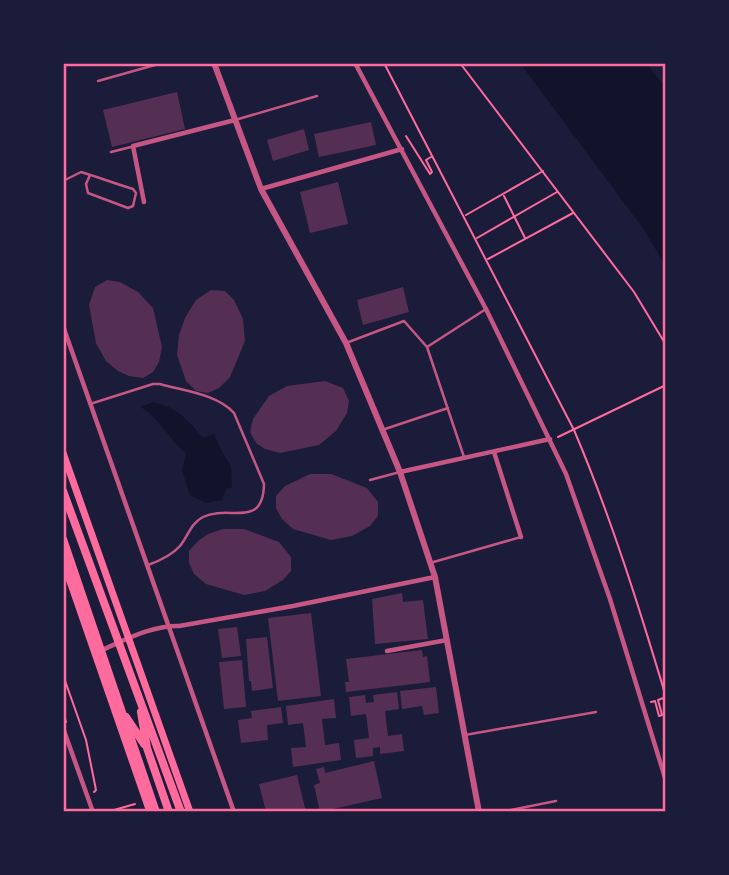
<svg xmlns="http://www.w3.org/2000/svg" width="729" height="875" font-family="Arial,sans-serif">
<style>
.water{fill:#12122b}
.building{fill:#542f53}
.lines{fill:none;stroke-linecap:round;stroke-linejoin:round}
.path{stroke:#ff6b9d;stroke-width:2}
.service{stroke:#c65784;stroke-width:2.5}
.minor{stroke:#c65784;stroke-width:4.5}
.tertiary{stroke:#c65784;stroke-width:6}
.secondary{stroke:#ff6b9d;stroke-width:7}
.trunk{stroke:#ff6b9d;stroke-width:8}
.neatline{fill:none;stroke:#ff6b9d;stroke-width:2.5}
</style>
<rect width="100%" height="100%" fill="#1b1b3a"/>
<path class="water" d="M520,63H646L666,88V266L642,227Z
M152,402C176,406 188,420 203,438L214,434L222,452L231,466L232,487L226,489L222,500L206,503L190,495L182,470L186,453C167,437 162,421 141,407Z"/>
<path class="building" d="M177,92L185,129L112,147L103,110Z
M371,122L376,145L319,157L314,134Z
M304,129L309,150L273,161L267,140Z
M338,182L348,224L310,233L300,192Z
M107,280L120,282L138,292L153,308L162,347L159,362L153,372L143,378L129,376L118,371L106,361L96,343L89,305L95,287Z
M403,287L409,312L363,325L357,300Z
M211,290L225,291L234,300L243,319L245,341L230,377L219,388L208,393L196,391L186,381L177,355L179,335L185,318L196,300Z
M325,381L343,388L349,401L347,413L336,431L319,445L280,453L265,449L256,443L250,432L253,419L269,396L287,386Z
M310,474H331L367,488L378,502V516L370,526L352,536L331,540L293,529L282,519L276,508V496L285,486Z
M223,529H244L279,542L291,557V571L283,580L265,591L244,595L206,584L194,574L189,563V551L198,541L208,534Z
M402,593L403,602L423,600L428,639L375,644L372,599Z
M311,613L321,696L278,701L268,618Z
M237,627L241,656L222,658L218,629Z
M267,637L273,688L252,691L251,681H249L246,639Z
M422,650L423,657L427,656L430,682L346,692L345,682H349L346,659Z
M242,660L246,707L224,709L219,662Z
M436,687L439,713L424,715L422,706L402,709L400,691Z
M397,692L399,709L385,711L388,736L402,734L404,751L380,754V747L373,748V756L356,758L354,740L369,738L366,714L351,716L349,697L365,695L366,703L374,702L373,695Z
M334,699L336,718L322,719L325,745L339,743L341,760L293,767L291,748L306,747L303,723L288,725L286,706Z
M281,707L283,723L267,725L268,740L241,743L238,720L252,718L251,711Z
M374,761L382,798L320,812L314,785L320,783L316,769L324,767L325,773Z
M297,775L306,812H266L259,784Z"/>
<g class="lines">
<path class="path" d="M384,63L574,430C611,517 639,607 666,697
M460,63L634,292L666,345
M406,136L430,174L432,172L426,160L431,157
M504,196L525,238
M466,215L543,171
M477,238L557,192
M488,259L573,213
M558,437L666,385
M63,675L86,740L96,790L94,792
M651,702L655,701L659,716L662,715L658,700L666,697
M63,712L66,722
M107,812L135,804"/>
<path class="service" d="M98,81L162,63
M235,120L317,96
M111,152L131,147
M63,181L81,172C98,177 116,184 133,189L136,193L133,206L128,208L88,193L86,184L90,175
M346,343L404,321L427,347L464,457
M427,347L486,309
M90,404L153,384H160C184,391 217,394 234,413L264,484C263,530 229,504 203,517C191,523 188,536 180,546C172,555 159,561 148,565
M385,429L448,408
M370,480L400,472
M430,563L521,537
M465,735L596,712
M500,812L556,801"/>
<path class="minor" d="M355,63L486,309L566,474L610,599L666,781
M261,189L402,149
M144,202L133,146L235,120
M63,326L234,812
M494,452L521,537
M400,472L550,439
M102,650C125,640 153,625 179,626L293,606L435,577
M387,651L447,640
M63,728L93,812"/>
<path class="tertiary" d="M214,63L261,189L346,343L400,472L435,577L479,812"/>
<path class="secondary" d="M63,453L190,812
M63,561L150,812"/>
<path class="trunk" d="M63,491L181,812
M63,539L156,812
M141,712L147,748L169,812
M126,717L144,744"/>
</g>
<rect width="729" height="875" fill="none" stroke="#1b1b3a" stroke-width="130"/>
<rect x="65" y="65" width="599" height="745" class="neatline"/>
</svg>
